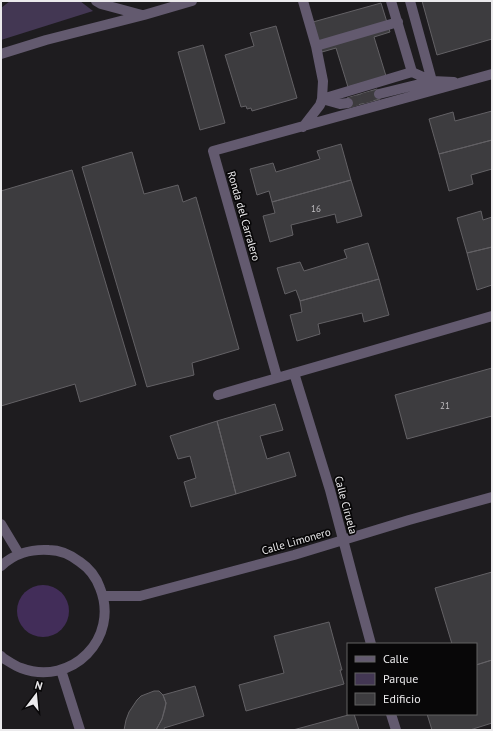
<svg xmlns="http://www.w3.org/2000/svg" width="493" height="731" font-family="'PT Sans',sans-serif">
<style>
.green{fill:#433753}
.water{fill:#422d59}
.building{fill:#3d3c3f;stroke:#636165}
.lines{fill:none;stroke-linecap:round;stroke-linejoin:round}
.minor-tunnel{stroke:#3d3b3e;stroke-width:10;stroke-dasharray:10 5;stroke-linecap:butt}
.minor{stroke:#635a6f;stroke-width:10}
.labels{text-anchor:middle;dominant-baseline:central;stroke-width:3.5;stroke-linejoin:round;paint-order:stroke}
.number-label{font-size:9px;fill:#c0bec1}
.street-label{font-size:11px;fill:#ebeaec;stroke:#080708}
</style>
<rect width="100%" height="100%" fill="#1e1c1f"/>
<path class="green" d="M10,1H80L93,11L1,40V8Z"/>
<path class="water" d="M17 611a26 26 0 1 1 52 0a26 26 0 1 1-52 0Z"/>
<path class="building" d="M422,1H492V39L437,55Z
M381,3L390,32L374,37L386,76L348,87L336,48L322,52L313,22Z
M276,26L297,98L252,111L251,108L247,109L246,106L241,107L225,55L254,46L250,33Z
M203,45L225,123L200,130L178,52Z
M377,89L380,99L350,107L347,98Z
M492,111V140L439,154L429,119L453,112L455,121Z
M492,140V169L471,175L473,184L449,191L439,154Z
M341,144L351,180L272,202L269,191L257,195L250,169L273,163L276,172L320,159L317,151Z
M132,152L144,194L178,185L183,202L196,197L239,349L192,363L194,375L147,387L82,167Z
M72,170L136,385L80,402L75,384L1,406V191Z
M351,180L362,216L337,223L335,214L291,225L293,235L270,242L263,216L275,213L272,202Z
M481,211L483,220L492,217V247L467,253L457,218Z
M368,243L379,279L300,301L296,290L285,294L277,268L300,262L304,271L347,258L344,250Z
M492,247V285L477,290L467,253Z
M379,279L389,315L364,322L362,313L318,324L320,334L297,341L290,315L302,312L300,301Z
M492,368V416L407,439L395,395Z
M275,404L283,430L260,436L267,459L289,452L296,476L236,494L217,421Z
M217,421L236,494L191,507L184,482L196,478L190,456L178,459L170,436Z
M492,572V660L476,665V644H452L435,588Z
M329,622L342,670H340L344,684L246,711L239,685L284,673L274,636Z
M492,660V723L470,730H432L427,714H476V665Z
M195,686L204,716L164,728L165,730H156L162,719L165,709L166,703L163,695Z
M154,691H159L163,695L166,703L162,719L156,730H124L126,720L129,712L137,700L141,696Z
M352,714H354L359,730H293Z"/>
<g class="lines">
<path class="minor-tunnel" d="M348,103L379,94"/>
<path class="minor" d="M96,1L101,4L142,15
M391,1L412,72L432,81L454,82
M316,46L398,22
M1,54L46,40L144,15L192,1
M379,94L432,81L410,1
M348,103L340,104L322,99L412,72
M303,127L320,105L322,99L323,81L316,46L303,1
M294,373L330,490L355,585L371,644
M277,377L213,151L492,74
M218,395L492,316
M1,524L19,554
M1,566C15,553 30,549 49,550C60,550 71,555 80,562C89,568 96,577 100,588C120,638 72,687 21,668C15,666 8,661 3,658L1,656
M104,596H140L294,555L409,520L492,497
M61,670L80,730
M391,714L396,730"/>
</g>
<g class="labels">
<g class="number-label">
<text x="316" y="208">16</text>
<text x="445" y="405">21</text>
</g>
<g class="street-label">
<text transform="translate(244 216) rotate(74)">Ronda del Carralero</text>
<text transform="translate(346 505) rotate(75)">Calle Ciruela</text>
<text transform="translate(296 541) rotate(-16)">Calle Limonero</text>
</g>
</g>
<rect width="493" height="731" fill="none" stroke="#ebeaec" stroke-width="4"/>
<rect x="347" y="643" width="130" height="72" fill="#080708" stroke="#636263"/>
<rect x="355" y="656" width="20" height="6" fill="#635a6f" stroke="#636263"/>
<text x="383" y="663" font-size="12" fill="#ebeaec">Calle</text>
<rect x="355" y="673" width="20" height="12" fill="#433753" stroke="#636263"/>
<text x="383" y="683" font-size="12" fill="#ebeaec">Parque</text>
<rect x="355" y="693" width="20" height="12" fill="#3d3c3f" stroke="#636263"/>
<text x="383" y="703" font-size="12" fill="#ebeaec">Edificio</text>
<g transform="translate(36 695) rotate(16)" stroke="#080708" stroke-width="3" paint-order="stroke">
<path d="M0-3L7 15L0 10L-7 15Z" fill="#ebeaec"/>
<text y="-6" font-size="11" font-weight="bold" text-anchor="middle" fill="#ebeaec">N</text>
</g>
</svg>
